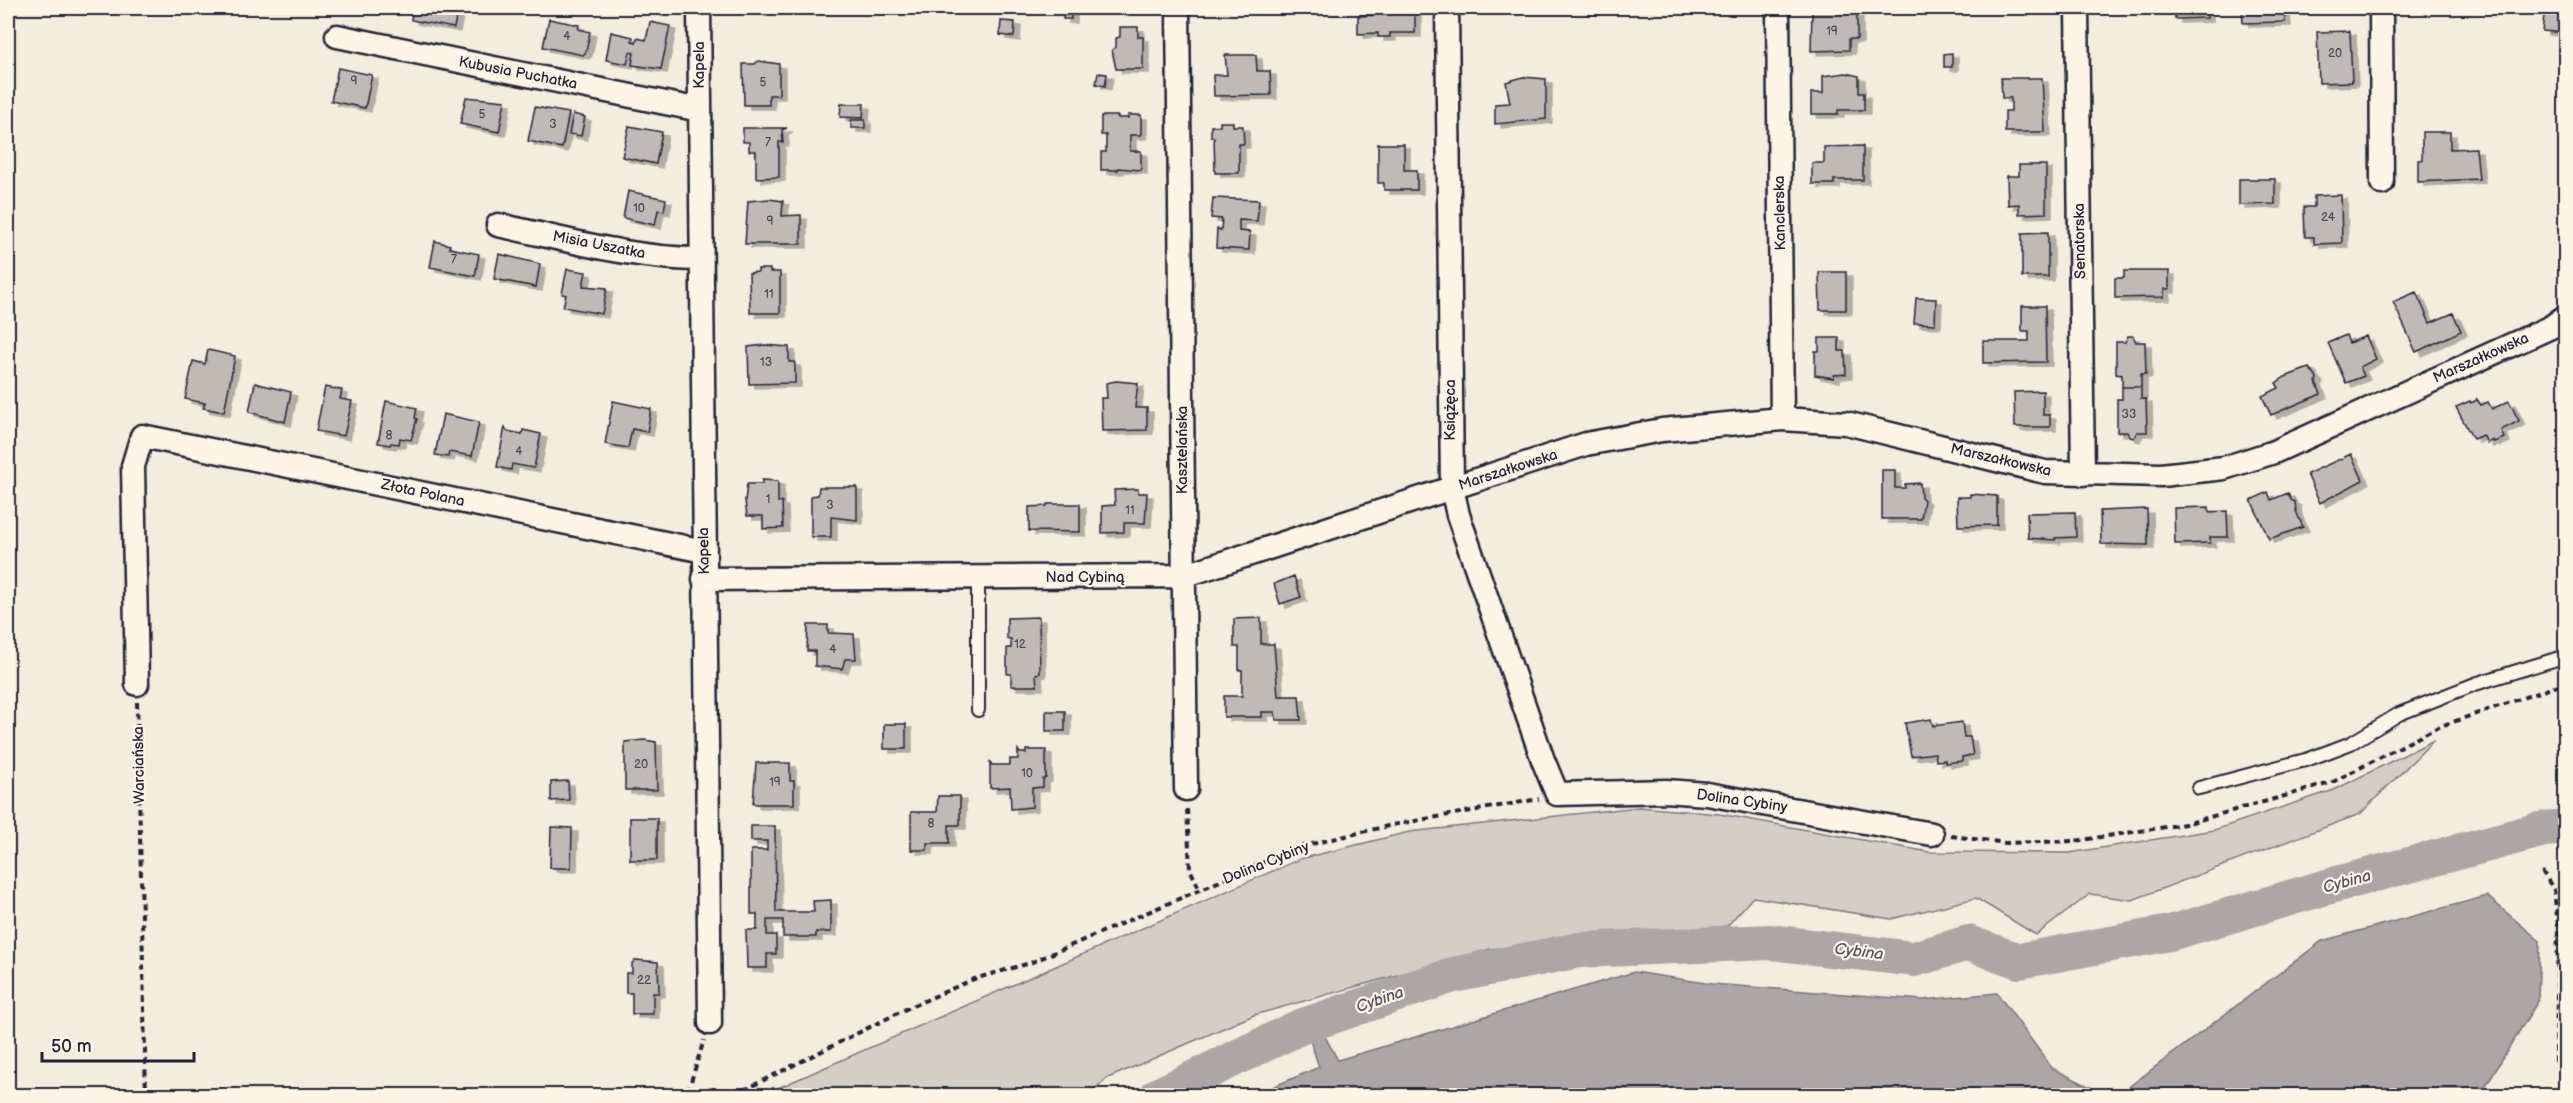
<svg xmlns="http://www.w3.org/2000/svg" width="2573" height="1103" font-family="'Balsamiq Sans',sans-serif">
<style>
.green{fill:#d4cfc6;stroke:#7b7880;stroke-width:1.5}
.water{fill:#aca7a6;stroke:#75727b;stroke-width:1.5}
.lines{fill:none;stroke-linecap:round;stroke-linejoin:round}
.river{stroke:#aca7a6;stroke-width:36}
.building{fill:#bfbab6;stroke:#22223b;stroke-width:1.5;filter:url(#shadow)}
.lane-casing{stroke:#22223b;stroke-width:16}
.street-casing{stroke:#22223b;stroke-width:27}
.path{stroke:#22223b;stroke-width:4;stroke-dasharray:6 4.5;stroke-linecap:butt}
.lane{stroke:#fcf5e5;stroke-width:12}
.street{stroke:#fcf5e5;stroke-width:22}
.labels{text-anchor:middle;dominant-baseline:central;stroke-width:4.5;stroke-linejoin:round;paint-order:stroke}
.number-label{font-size:12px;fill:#49485a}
.street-label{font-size:15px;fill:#22223b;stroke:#fcf5e5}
.water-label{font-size:16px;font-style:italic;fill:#525160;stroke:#fcf5e5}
</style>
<defs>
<filter id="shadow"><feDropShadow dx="6" dy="4" stdDeviation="0" flood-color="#0004"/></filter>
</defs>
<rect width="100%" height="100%" fill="#f3edde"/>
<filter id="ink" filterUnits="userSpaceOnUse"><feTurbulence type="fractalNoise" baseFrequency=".0167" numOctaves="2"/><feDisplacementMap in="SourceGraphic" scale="12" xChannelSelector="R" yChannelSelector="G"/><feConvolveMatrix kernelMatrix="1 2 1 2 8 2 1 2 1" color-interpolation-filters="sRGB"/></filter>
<g filter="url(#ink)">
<path class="green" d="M2434,740L2360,814L2132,900L2090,894L2036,935L1976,898L1891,919L1753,897L1727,926L1490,949L1254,1015L1108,1078L1087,1095H762L1300,859L1409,832L1639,807L1719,814L1929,852L2069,853L2214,830L2334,790Z"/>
<path class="water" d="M2487,896L2540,941L2538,1001L2480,1095H2118L2322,941Z
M1634,972L1712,984L1923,1000L1997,993L2052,1068L2106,1095H1254L1319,1067L1310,1040L1323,1033L1338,1060Z"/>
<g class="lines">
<path class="river" d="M1157,1096L1300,1027L1453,975L1579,950L1771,942L1914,959L1968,943L2019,961L2170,933L2330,886L2544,829L2566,827"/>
</g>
<path class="building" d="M413,8H458L454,28L411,20Z
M1374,8H1401V13H1415V33H1390V37H1378V33L1358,34V16L1374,15Z
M2175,8H2207V18L2175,19Z
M2242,8H2284L2285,22L2243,23Z
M2545,8H2566V33L2542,31Z
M1857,10V39H1849V50L1811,51L1812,11Z
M1064,11L1071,12V19H1063Z
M549,19L579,25L578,29L590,32L586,52L583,55L543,47Z
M1001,21L1015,22L1014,37L1000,35Z
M650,22L670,26L661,69L632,65L634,53L630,52L627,64L606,60L611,32L633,37L632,41L636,42L637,38L646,40Z
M1120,27H1138V37H1143V69H1116L1112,50L1116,47V38L1120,37Z
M2350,31L2352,82L2319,83L2317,32Z
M1952,53V67H1944V54Z
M1225,55H1256L1257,71H1270L1271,95L1214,96L1213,75H1227Z
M758,61L779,64V95H769V105H744L743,64H755Z
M338,68L372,75L365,108L331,101Z
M1098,73L1107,74L1105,86L1096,84Z
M1846,73L1859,76V93H1864V110H1838V114H1811V93H1823V76Z
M1523,77L1546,79V119L1495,124V104L1510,103L1506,82Z
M2001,78H2042L2045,132H2005V111H2011V98H2002Z
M466,97L505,101L499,132L460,124Z
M841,104H864L863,118L840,117Z
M535,107L569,113L562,148L528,141Z
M573,114L585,117L581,136L569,134Z
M1128,115H1141V135H1130V151H1141V170L1118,168V170H1101V152H1106V135H1101V116H1118V118H1128Z
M851,120H865V128H851Z
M1220,122H1233V126H1243L1244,144H1239V173H1215L1214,137H1211V126H1220Z
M629,126L662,132L656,164L622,157Z
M743,128H787L782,130L783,142H779V177L756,178V151H749V142H743Z
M2422,132H2450V149L2476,148L2479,179L2418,182V160H2422Z
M1378,144H1404V170H1417V190H1384V183H1378Z
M1863,146V180H1834V184H1812V163H1824V147Z
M2019,165H2046V213L2019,214V204L2008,205L2007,176H2019Z
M2239,179H2275V204L2239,205Z
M628,191L666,199L664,211L658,210L655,225L623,218Z
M2341,195L2342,243L2314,244V237H2305L2304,207H2314V196Z
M1213,198L1259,200L1257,221L1239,220V231L1250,232L1249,250L1216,248L1217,229L1221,230L1222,219L1211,218Z
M769,199L783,201L782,216L801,215V244H745L748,201Z
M2048,232V277H2022V233Z
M435,241L450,245L449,248L479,254L475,276L430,267Z
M499,254L540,264L536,287L494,279Z
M567,269L586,272L583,286L607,288L602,314L563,307L566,295L562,294Z
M758,269H770V272H780V313H750L749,273L758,272Z
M2124,271H2169V289H2164V297L2115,298V278H2124Z
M1819,272H1846V310H1820Z
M2416,292L2430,323L2453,313L2461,331L2416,352L2393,302Z
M1916,298L1936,299L1935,324L1914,323Z
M2022,306H2045L2046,362L1983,363V341H2029V331H2022Z
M2346,335L2349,343L2366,336L2376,359L2360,367L2364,376L2346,383L2328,343Z
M2128,336H2133L2136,342H2145L2146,374H2141V387H2122V375L2116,374V342H2125Z
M1819,338H1839V351H1845L1846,374L1834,375V378L1815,375V351H1819Z
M765,345L789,347V362H794L795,365V383L749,384L748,347Z
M208,350L235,356L224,412L203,408L205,403L185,399L193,361L205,364Z
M2309,368L2317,378L2316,382L2321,394L2271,415L2262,396L2279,388L2276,383L2285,377Z
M1116,381L1138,383L1135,408H1147V430L1102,431L1101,398H1107L1106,383Z
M255,383L291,392L285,422L249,412Z
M325,387L342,390L340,399L352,401L344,436L316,431Z
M2122,387H2141V399H2146L2147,432H2137L2134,438L2130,437L2127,432H2117V399H2122Z
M2043,391V415H2050V427H2015L2014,392Z
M2476,398L2481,405L2488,402L2492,409L2509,401L2519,421L2501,430L2504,438L2494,442L2493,440L2487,443L2483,435L2473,439L2456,407L2470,401L2471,403L2477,400Z
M386,401L417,408L415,418L417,419L411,440L400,438L399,444L391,443L390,445L378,443Z
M613,401L651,409L647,432L632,429L628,448L605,444Z
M443,414L479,422L472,456L449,452L448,457L435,455Z
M505,427L507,431L522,434L523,430L541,434L534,468L512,464L511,470L497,467Z
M2351,454L2363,480L2320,503L2307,474Z
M1882,470H1895V488H1905V484L1920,483L1921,497L1924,500L1921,519H1882Z
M762,480L778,481V502H782L783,528L763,529V516H747L745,501L747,484H762Z
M819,487H857V520L831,517V537H811V496L818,495Z
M1138,489V493H1147L1145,523H1124V532L1102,533V506L1115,505L1114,490Z
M2268,492L2271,500L2288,493L2291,500L2295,502L2296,511L2303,527L2269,539L2251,500Z
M1970,494L1997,496V525L1958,526L1957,497H1970Z
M1047,504H1080V532L1029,531V507L1047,506Z
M2209,507V512L2227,511L2228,537H2210V543L2175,544L2174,508Z
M2147,509L2148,545L2101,544L2100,511Z
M2075,512L2076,537L2055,538V540L2028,538L2027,513Z
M1294,576L1301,597L1280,604L1274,584Z
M1039,617L1040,673L1036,674L1037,686H1011V674H1007V648H1011V639H1007V618Z
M1261,618V644H1274L1278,696H1299L1301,720H1276L1275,712H1262V717H1224V696H1242V670H1239V647H1234V619Z
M808,625H828V633L854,634L856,659H845L842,669L815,666V651H807Z
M1046,711H1065V731H1046Z
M1931,719L1933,726L1962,722L1964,737H1970L1973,755L1962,757V761L1945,763V760L1936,761L1935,753L1911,756L1905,723Z
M884,724H906V749H884Z
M644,740L656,742L657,790H625V742Z
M1018,750L1020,753H1026V750H1046V778L1043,779V787L1032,788V807L1011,809L1010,787L990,788V762L992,765H1010V759H1018Z
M756,763H790V781H794V804H753Z
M568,781L569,800L551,801V782Z
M938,796H960V825H949V843H927V850H911V812H937Z
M630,818H657V860H630Z
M751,826H775L776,912H814L813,901L831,900V932H816V937H783V920H767V935H776V954H767V968H747L746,930H757V914H751V850H767V841H751Z
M551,827L572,828L571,868H550Z
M636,960L658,962L659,993H653V1014H632V993H626V973H632V963Z"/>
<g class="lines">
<defs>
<path id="lane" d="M978,578V710
M2199,788L2309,759L2351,743L2399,714L2475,684L2566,656"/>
<path id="street" d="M699,8L710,1023
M1178,8L1186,789
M1447,8L1452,488L1458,515L1543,760L1557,794L1666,791L1707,794L1932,834
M1778,8L1782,419
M2077,8L2083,474
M2381,8L2382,183
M337,36L700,110
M498,225C565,239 633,259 701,259
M704,579L1183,576L1586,444L1662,430L1782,419L1846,423L2045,472L2161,475L2224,468L2274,452L2551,327L2566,316
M137,684L133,466L142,436L704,551"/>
</defs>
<use href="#lane" class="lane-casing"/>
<use href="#street" class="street-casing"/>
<path class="path" d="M137,702L146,1096
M1187,809L1190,869L1200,890
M1951,836L2006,843L2075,841L2185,824L2331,783L2438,727L2566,683
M2542,871L2554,890L2558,925L2556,1060L2566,1089
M688,1091L704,1040
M672,1096L688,1091L736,1094L908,1008L974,979L1030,963L1299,847L1392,825L1539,799"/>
<use href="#lane" class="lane"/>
<use href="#street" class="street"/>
</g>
</g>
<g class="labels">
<g class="number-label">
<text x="1832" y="31">19</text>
<text x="567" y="36">4</text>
<text x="2335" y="53">20</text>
<text x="354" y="81">9</text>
<text x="763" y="82">5</text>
<text x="482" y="114">5</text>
<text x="553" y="124">3</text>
<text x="768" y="142">7</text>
<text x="639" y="208">10</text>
<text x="2328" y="217">24</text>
<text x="770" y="221">9</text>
<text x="454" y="259">7</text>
<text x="769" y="294">11</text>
<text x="766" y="362">13</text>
<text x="2129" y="414">33</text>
<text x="389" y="435">8</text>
<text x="519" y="451">4</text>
<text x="768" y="499">1</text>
<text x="830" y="505">3</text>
<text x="1130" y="510">11</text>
<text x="1020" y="644">12</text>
<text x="833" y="649">4</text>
<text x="641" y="764">20</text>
<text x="1027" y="773">10</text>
<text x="775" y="782">19</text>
<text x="931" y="823">8</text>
<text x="644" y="980">22</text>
</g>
<g class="street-label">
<text transform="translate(699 65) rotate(-90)">Kapela</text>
<text transform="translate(518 73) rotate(11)">Kubusia Puchatka</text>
<text transform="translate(1780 213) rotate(-91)">Kanclerska</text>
<text transform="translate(2080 241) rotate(-91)">Senatorska</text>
<text transform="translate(599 245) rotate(11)">Misia Uszatka</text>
<text transform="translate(2481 358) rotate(-24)">Marszałkowska</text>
<text transform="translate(1450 410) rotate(-90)">Książęca</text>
<text transform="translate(1182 450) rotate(-90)">Kasztelańska</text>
<text transform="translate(2001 460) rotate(13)">Marszałkowska</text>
<text transform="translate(1508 470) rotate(-18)">Marszałkowska</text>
<text transform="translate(423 493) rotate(12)">Złota Polana</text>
<text transform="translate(704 551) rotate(-91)">Kapela</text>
<text x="1085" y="577">Nad Cybiną</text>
<text transform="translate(139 765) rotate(-91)">Warciańska</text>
<text transform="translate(1742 801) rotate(8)">Dolina Cybiny</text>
<text transform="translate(1266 863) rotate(-22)">Dolina Cybiny</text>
</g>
<g class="water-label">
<text transform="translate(2347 882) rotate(-15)">Cybina</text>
<text transform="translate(1859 952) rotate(7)">Cybina</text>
<text transform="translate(1380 1000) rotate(-19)">Cybina</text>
</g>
</g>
<rect width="2573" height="1103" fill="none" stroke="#fcf5e5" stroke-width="30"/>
<rect x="15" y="15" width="2543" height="1073" fill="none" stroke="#22223b" stroke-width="2" filter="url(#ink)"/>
<path d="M42 1052v9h152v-9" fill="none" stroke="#22223b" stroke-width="3"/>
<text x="51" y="1052" font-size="18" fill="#22223b" stroke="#fcf5e5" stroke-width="4.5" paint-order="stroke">50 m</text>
</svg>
